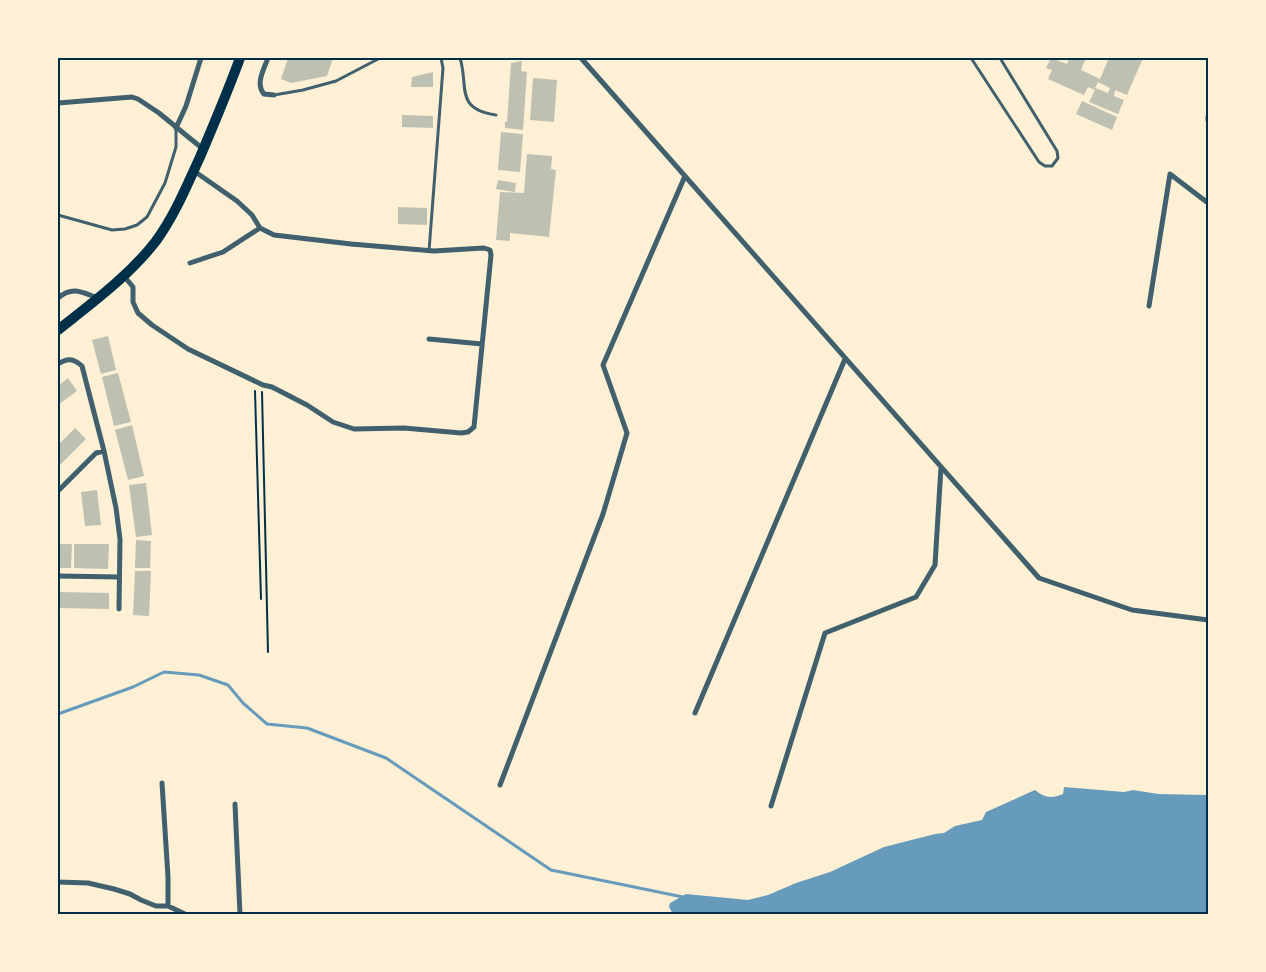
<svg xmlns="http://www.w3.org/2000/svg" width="1266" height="972" font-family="Mulish,sans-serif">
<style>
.water{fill:#669bbc}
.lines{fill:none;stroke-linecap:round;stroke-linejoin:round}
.stream{stroke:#669bbc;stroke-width:3}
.building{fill:#bec0b2;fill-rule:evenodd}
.path{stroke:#003049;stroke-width:2}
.service{stroke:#3f606c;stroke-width:3}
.minor{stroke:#3f606c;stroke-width:5}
.primary{stroke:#003049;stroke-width:10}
.neatline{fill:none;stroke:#003049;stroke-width:2}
</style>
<rect width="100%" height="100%" fill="#fdf0d5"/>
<path class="water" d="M1064,787L1124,792L1133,790L1158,794L1208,795V914H673L669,907L670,903L686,894L748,900L768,895L796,883L830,872L884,847L935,834L944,833L955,826L982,820L986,812L1035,790C1044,798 1052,799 1063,794Z"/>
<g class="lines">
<path class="stream" d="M58,714L133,687L164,672L199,675L228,685L243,703L267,724L307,728L386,758L551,870L683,897"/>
</g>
<path class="building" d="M288,58H333L327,76L291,83L281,79Z
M1051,58L1067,64L1069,58H1086L1081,70L1100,79L1109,58H1143L1127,95L1115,90L1114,96L1124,100L1118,114L1089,102L1095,90L1088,87L1084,95L1048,79L1052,70L1046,68ZM1098,82L1110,88L1108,93L1095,88Z
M522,61L521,71L527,72L523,130L505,128V122H507L511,63Z
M433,72V87H411L412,77Z
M533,78L557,80L554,122L530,120Z
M1082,101L1117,117L1112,130L1076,114Z
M402,115L433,116V128L402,127Z
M501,132L523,134L520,172L498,170Z
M527,154L552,156L551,169L556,170L549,237L510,233V241L496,240L500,192L524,193Z
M498,180L516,183L515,192L496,189Z
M398,207L427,208V225L398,224Z
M108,336L116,370L101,374L92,340Z
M118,373L131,422L114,426L102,377Z
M68,378L77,391L58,405V386Z
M132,425L144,476L128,480L115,430Z
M75,428L86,439L58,467V445Z
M146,483L152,535L136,537L129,485Z
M97,490L101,525L85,526L81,492Z
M136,540L151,541L150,568H135Z
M58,544H72L71,568H58Z
M74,544H109L108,569L74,568Z
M135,571H151L149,616L133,615Z
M58,592L109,593V609L58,608Z"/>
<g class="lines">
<path class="path" d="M255,391L261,599
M262,392L268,652"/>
<path class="service" d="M460,58C469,86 454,109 496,115
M971,58L1039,162L1045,166H1052L1058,158L1057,151L1000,58
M274,95L303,90L336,81L380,58
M58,215L112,230L125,229L137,225L147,217L165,183L176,147V128
M429,251L443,68L441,58"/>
<path class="minor" d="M268,58C264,69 255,84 264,94L274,95
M581,58L1039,578L1132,610L1208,620
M58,103L132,97L138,99L159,113L203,149
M1208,117V120
M176,128L186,106L201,58
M190,263L223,252L260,228
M124,276L133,287V302L138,313L152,325L188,349L263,385L272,387L307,405L333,422L354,429L404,428L461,433L468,432L474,427L491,255L490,250L484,248L434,251L351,244L274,235L260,228L252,215L237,201L194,171
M58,298C73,286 81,292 98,298
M1149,306L1170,174L1208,203
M429,339L482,344
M58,364C67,358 73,358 82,366L104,451L116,508L120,539L119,609
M58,491L96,453L104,451
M58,576L119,577
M695,713L845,359
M162,783L168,877V906
M500,785L603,514L627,433L603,365L685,176
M235,804L240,914
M771,806L825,633L916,597L935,565L941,467
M58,882L88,883L114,889L130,894L141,900L156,906H168L185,914"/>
<path class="primary" d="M58,330C92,303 129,276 156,241C175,215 187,185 200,157C214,124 228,91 240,58"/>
</g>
<rect width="1266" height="972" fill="none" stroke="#fdf0d5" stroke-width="118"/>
<rect x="59" y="59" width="1148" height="854" class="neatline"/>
</svg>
